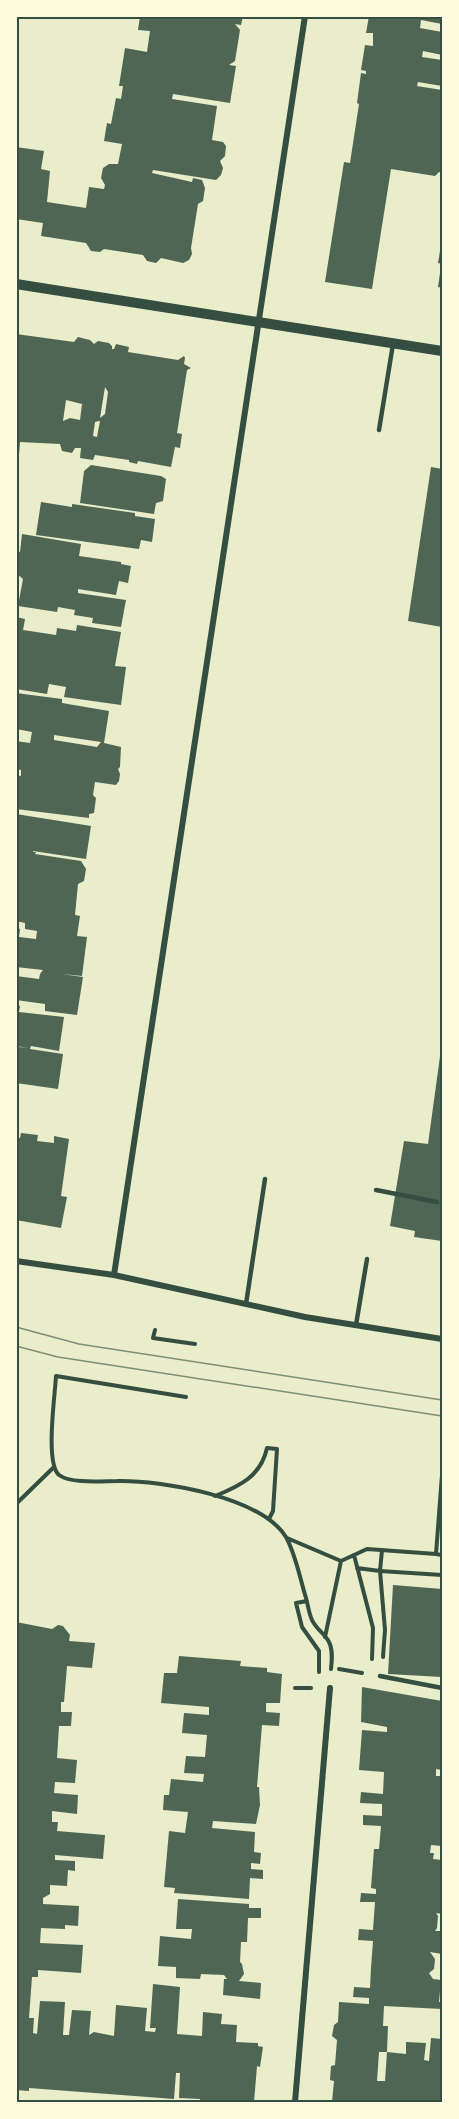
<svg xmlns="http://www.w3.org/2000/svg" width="459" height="2119" font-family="Arial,sans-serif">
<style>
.building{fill:#4f6655;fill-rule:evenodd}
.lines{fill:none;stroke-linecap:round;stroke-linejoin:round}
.path{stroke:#344e41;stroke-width:4}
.service{stroke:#344e41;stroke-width:4.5}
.minor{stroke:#344e41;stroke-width:6}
.tertiary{stroke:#344e41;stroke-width:10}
.tram{stroke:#7c8e77;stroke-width:1.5}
.neatline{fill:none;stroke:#344e41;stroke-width:2}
</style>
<rect width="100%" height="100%" fill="#e9edc9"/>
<path class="building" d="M140,16H243L241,25L235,24L240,30L235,61L229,65L236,66L230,103L173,94L172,99L217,106L212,140L223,142L226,146L225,156L220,161L223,168L221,175L216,180L153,170L152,173L192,182L193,178L202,180L205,188L203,201L198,204L191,248L192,254L189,260L183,263L161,258L156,263L147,261L143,255L104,249L100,252L91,251L86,243L41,236L43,223L16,219V147L44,151L41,169L50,171L47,202L86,208L89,187L104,189L105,185L101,178L103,168L109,164H118L122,144L104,141L107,123L111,124L116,98L121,99L123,86H119L125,48L147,52L150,31L138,30Z
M369,16H442V24L421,20L420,28L442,32V55L423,51L422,57L442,60V86L418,82L417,86L442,90V143L440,146L442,151V173L439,172L435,176L391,169L372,289L325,282L344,162L350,163L359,104L357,103L361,73L366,74V71L361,70L365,45L373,46V33H366Z
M441,245L442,246V264L438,263Z
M441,266H442V288L438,287Z
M16,334L74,342L78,337L90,340L94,344L98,341L109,343L112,346V349H114L116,344L129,347L128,352L178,360L184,356L185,358L184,364L191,368L187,370L177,433L182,434L180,448L175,447L171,467L138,461L137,464L129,462V460L95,455L93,460L80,458L81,448H75L72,453L62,451L60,444L20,442L19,455H16ZM105,387L108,392L105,414L100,418ZM66,400L82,404L80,420L70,418L63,421ZM99,421H100L97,437L93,436L95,422Z
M91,465L161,476L166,479L163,501L156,503L154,514L80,503L84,471Z
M431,467L442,469V627L408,621Z
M41,502L72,507V504L135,513V516L155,519L152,542L141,540L139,549L36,535Z
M22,534L81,544L79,556L121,562V564L131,566L128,583L119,581L116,595L78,589V593L126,600L121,627L92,623L93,618L74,615L75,610L58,607L57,612L18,606L23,579L16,573V551L20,552Z
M16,617L25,619L23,630L56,635L57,628L76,631L77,625L121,632L115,666L126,667L121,705L64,697L66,687L49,684L47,694L16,689Z
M16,693L62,699V703L109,711L104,743L121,747L120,767L118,769L120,774L119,781L116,785L95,782L93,795L96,798L94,813L89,814V818L16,809V775L21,776V770L16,769V741L30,743L32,732L16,729ZM54,735L101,742L97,747L54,740Z
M16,814L91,826L86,859L33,851V852H36L35,854L81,861L86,869L84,881L78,884L75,915L80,916L77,936L87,937L82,976L62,974L83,977L77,1015L45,1011V1004L16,1000V976L39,979L40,974L43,970L16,967V928L20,929L19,937L36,939L37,931L25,929V923L16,921Z
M16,1005L20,1006L19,1012L64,1017L59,1051L31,1046L30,1049L63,1054L58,1089L16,1083V1051L19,1052V1047L28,1048L16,1046Z
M441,1049H442V1241L414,1237L415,1231L390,1226L404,1141L428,1144Z
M21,1133L38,1135L37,1141L54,1143V1136L69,1139L61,1196L67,1197L61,1228L16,1220V1138H20Z
M393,1585L442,1589V1677L388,1674Z
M16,1622L52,1629L58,1625L63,1626L70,1635L69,1641L95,1643L92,1668L67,1666L64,1702H61V1712H72L71,1726H59L57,1758L77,1760L75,1783L55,1782L54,1793L78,1795L77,1814L52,1811V1822H58L57,1831L105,1835L103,1859L55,1855V1860L75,1861V1871L68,1870L67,1886L50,1885V1894L43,1898V1904L79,1906L78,1926L65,1925V1929L41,1928L40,1943L83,1945L81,1973L38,1970V1977H32L29,2018H34L33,2033L37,2034L40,2001L65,2002L63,2035H69L72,2010L91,2011L89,2035L94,2032L114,2036L116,2005L147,2008L145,2031L155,2032L156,2028H150L153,1984L180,1987L177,2034L202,2036L203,2012L222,2014L221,2024L237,2025L236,2042L258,2043V2046L263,2047L260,2067L257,2066L254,2102H222L223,2101L212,2100L211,2102H200V2099L179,2098L180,2073H176L174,2099L29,2088V2091L16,2090Z
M179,1656L241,1661L240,1666L267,1668V1672L282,1674L280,1703H266V1712L280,1713L279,1726L262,1725L257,1787H259L260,1805L256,1824L213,1821L212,1828L255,1832L254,1852L261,1853L260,1864L251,1863V1869L263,1870V1879L250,1878L249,1899L174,1893L175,1888L164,1887L169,1831L185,1833L188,1812L163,1810L164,1795H169L171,1779L203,1782L204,1774L184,1773L186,1756L205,1757L207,1735L182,1733L184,1713L209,1715V1707L161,1703L164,1673H177Z
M362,1687L442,1701V1770L436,1769V1776H442V1807L441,1813H442V1846L431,1845L430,1853H434L433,1859L442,1860V1914L436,1913L438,1916L437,1928L435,1931H442V1954L430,1952L435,1959L434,1969L429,1973L433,1979L441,1980L439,2002H442V2009L384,2006L383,2026H388L387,2052H379L377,2081H385L387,2052L406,2054V2042L426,2043L424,2060L429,2061L431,2038L442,2039V2102H332L334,2081L330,2080L331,2066L335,2065L337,2040L332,2036L334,2025L338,2022L339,2002L369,2004V1998L353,1997L354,1987L370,1988L371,1968L373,1941L358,1940L359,1929L373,1930L375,1902H360L361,1893L376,1894V1889L371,1888L374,1849H379L381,1826L363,1825V1815L382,1816V1804L360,1803L361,1792L383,1794L384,1772L359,1770L362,1730L387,1732V1727L361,1722Z
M178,1899L249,1904V1908H261V1918H248L247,1942H241L240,1962L242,1964L244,1974L239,1981L261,1983L260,1999L223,1995L224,1979H227L224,1975L201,1974L200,1979L176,1978V1967L158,1966L160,1936L191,1939L192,1929H176Z"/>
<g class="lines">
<path class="path" d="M155,1330L153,1338L195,1344
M186,1397L56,1376C55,1396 45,1463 59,1475C71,1484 103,1481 117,1481C162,1480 261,1497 286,1537C296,1555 300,1579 306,1598C308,1605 309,1614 312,1620C316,1629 325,1634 329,1642C333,1650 332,1660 331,1669
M215,1496C240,1486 261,1476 267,1448L277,1449L273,1511L269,1519
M16,1504L54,1467
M287,1538L341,1561L367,1549L436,1554L442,1475
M436,1554L442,1555
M354,1555L373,1628L372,1659
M357,1568L380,1571L382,1550
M307,1601L296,1603L302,1627L319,1651V1672
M325,1637L341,1561
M383,1657L385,1630L380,1571L442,1575
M339,1669L362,1673
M295,1688H311"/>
<path class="service" d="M379,430L393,344
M376,1190L437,1202
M246,1304L265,1179
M356,1325L367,1259
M380,1676L442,1688"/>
<path class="minor" d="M16,1261L114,1275L305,1317L442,1339
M114,1275L305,16
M295,2102L330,1688"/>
<path class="tertiary" d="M16,284L442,351"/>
<path class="tram" d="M16,1327L79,1344L442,1400
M16,1346L58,1357L442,1416"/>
</g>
<rect width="459" height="2119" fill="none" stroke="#fefae0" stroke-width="36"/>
<rect x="18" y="18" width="423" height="2083" class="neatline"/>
</svg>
